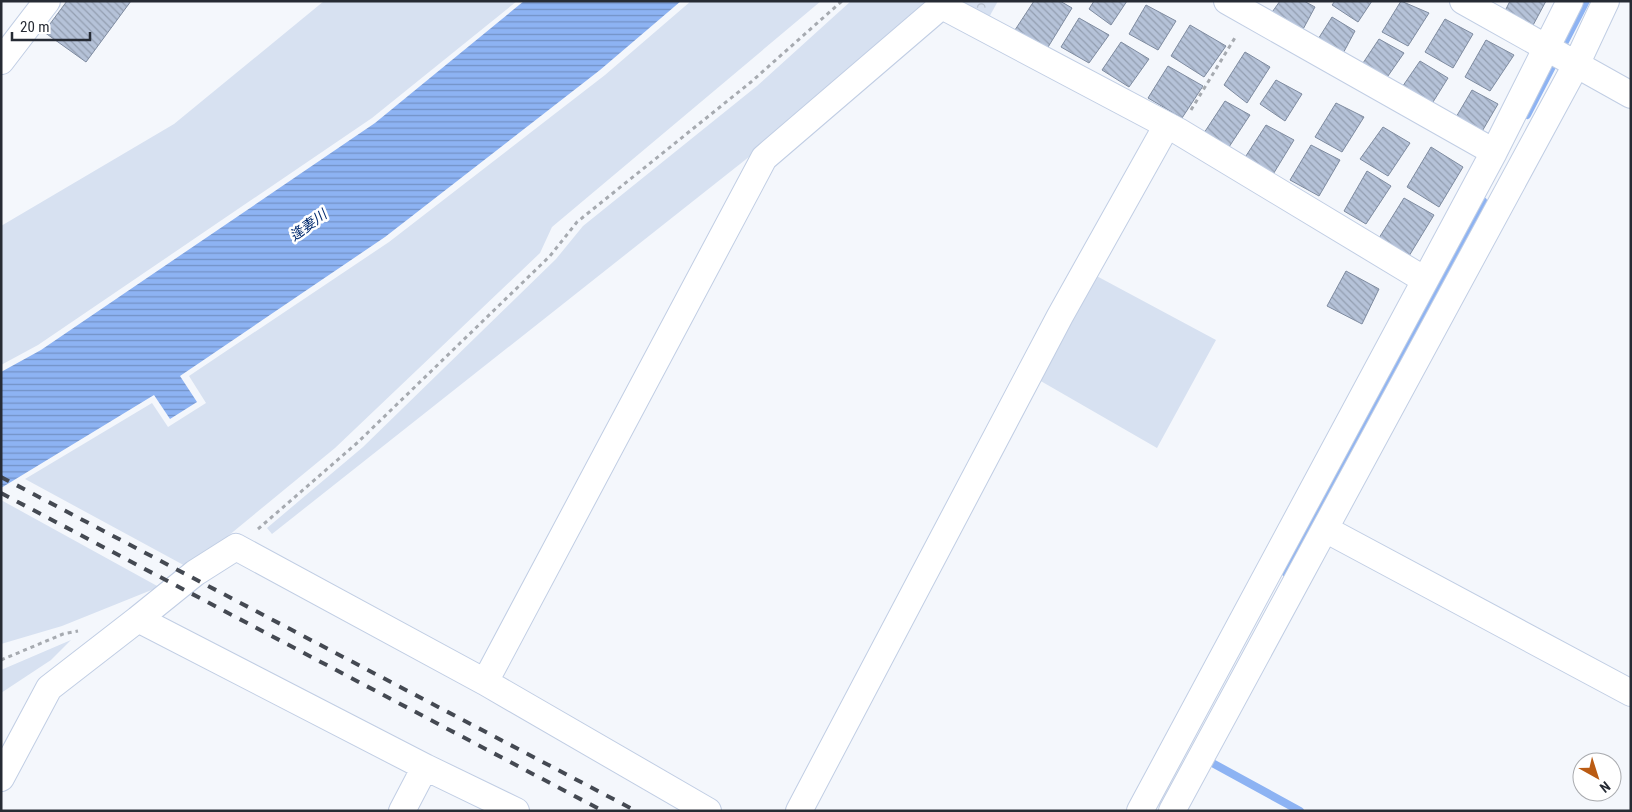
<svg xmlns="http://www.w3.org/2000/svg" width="1632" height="812" font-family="'Roboto Condensed','Noto Sans JP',sans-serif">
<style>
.grass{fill:#d7e1f1}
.park{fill:url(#park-crowns)}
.water{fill:url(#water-rules)}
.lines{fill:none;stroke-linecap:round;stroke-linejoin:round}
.stream{stroke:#8db3f3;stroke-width:8}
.building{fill:url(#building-back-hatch);stroke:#7e8ba0}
.minor-casing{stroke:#c1cee4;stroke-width:28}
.path{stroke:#a6aab0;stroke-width:3;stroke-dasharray:4 4;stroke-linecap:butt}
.minor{stroke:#fff;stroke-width:26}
.rail{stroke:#444952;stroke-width:4;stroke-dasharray:9 9;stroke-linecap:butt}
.labels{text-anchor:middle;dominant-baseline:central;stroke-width:5;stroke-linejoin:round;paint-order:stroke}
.water-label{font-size:14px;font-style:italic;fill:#042c70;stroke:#fff}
</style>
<defs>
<pattern id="park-crowns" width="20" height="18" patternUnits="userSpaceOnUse" patternTransform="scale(1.25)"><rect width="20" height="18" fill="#d7e1f1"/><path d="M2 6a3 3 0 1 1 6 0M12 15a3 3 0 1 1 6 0" fill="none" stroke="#b8c1cf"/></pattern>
<pattern id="water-rules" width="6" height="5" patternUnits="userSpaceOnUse" patternTransform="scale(1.25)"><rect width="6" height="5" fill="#8db3f3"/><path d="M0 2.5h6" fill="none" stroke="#7392c6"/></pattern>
<pattern id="building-back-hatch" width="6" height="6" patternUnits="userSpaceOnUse" patternTransform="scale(1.25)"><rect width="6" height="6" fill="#b5c2d8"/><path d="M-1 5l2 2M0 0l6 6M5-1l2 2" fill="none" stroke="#939eb0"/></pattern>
</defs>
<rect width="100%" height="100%" fill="#f4f7fc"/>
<path class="grass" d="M324,1H517L372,118L38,345L1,365V226L174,124Z
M691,1H821L552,227L540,253L335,448L189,568L25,479L152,403L168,427L206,403L189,376L389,242L605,75Z
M851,1H933L759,149L272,534L267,528L363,447L556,259L583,226L757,86Z
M1091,273L1216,340L1157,448L1032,376Z
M1,500L159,587L62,626L1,644Z
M71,640L51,660L1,693V670Z"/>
<path class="park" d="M958,1H998L987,21Z"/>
<path class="water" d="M524,1H681L600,70L385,237L180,376L197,402L170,419L154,395L1,488V372L41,350L375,123Z"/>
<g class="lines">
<path class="stream" d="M1527,115L1586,1
M1286,573L1483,201
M1205,759L1300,811"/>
</g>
<path class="building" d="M67,1H131L86,62L44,32Z
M1034,1H1060L1072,8L1045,52L1013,33Z
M1094,1H1127L1111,25L1089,9Z
M1280,1H1304L1315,7L1301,33L1270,15Z
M1335,1H1372L1358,22L1332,5Z
M1401,1L1429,13L1408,46L1382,32Z
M1510,1H1546L1531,29L1503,15Z
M1146,5L1176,21L1158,50L1129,34Z
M1332,17L1355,31L1340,59L1315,44Z
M1079,18L1109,35L1089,63L1061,47Z
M1445,19L1473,34L1453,68L1425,52Z
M1190,25L1226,46L1204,77L1171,56Z
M1379,39L1404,53L1381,86L1357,72Z
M1486,40L1514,55L1490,91L1465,77Z
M1121,42L1149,59L1129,87L1102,70Z
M1245,52L1270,67L1247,103L1224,85Z
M1420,61L1448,78L1428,110L1398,93Z
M1168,66L1203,86L1182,118L1148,98Z
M1276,80L1302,94L1285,121L1260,104Z
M1472,90L1498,104L1477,140L1452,124Z
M1225,101L1250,115L1227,150L1202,136Z
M1336,103L1364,117L1342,152L1315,137Z
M1266,125L1294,140L1272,176L1244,159Z
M1383,127L1410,143L1388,176L1360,159Z
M1311,145L1340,160L1319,196L1290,180Z
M1431,147L1463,167L1439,207L1407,187Z
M1367,171L1391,186L1366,224L1344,211Z
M1404,198L1434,215L1409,256L1379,238Z
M1346,271L1379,289L1362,324L1327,306Z"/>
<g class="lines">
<defs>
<path id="minor" d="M1227,1L1494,152
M1463,1L1631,95
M942,6L1178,131L1425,280
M1,61L47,1
M1325,529L1631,693
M138,619L195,573L236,547L485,682L708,811
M485,682L764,158L947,1
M425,767L516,811
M1,778L49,688L138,619L425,767L402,811
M799,811L1060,316L1167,125
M1140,811L1494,152L1570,1
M1172,811L1576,65L1606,1"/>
</defs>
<use href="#minor" class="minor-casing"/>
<path class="path" d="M1191,110L1236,36
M258,529L357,443L550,256L577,222L751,82L842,1
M1,660L63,634L78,631"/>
<use href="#minor" class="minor"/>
<path class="rail" d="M1,477L636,811
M1,493L603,811"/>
</g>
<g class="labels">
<g class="water-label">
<text transform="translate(308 225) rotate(-36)">逢妻川</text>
</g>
</g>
<rect width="1632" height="812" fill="none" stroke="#262b34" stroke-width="5"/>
<g transform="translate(1597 777) rotate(141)"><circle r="24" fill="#ffffff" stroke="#a8aaae"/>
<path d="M0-4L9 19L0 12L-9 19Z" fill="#ba5b13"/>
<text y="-8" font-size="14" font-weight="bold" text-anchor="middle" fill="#262b34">N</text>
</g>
<path d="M12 32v8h78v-8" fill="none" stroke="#262b34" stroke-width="2.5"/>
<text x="20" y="32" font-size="15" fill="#262b34" stroke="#ffffff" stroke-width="4" paint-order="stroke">20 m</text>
</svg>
